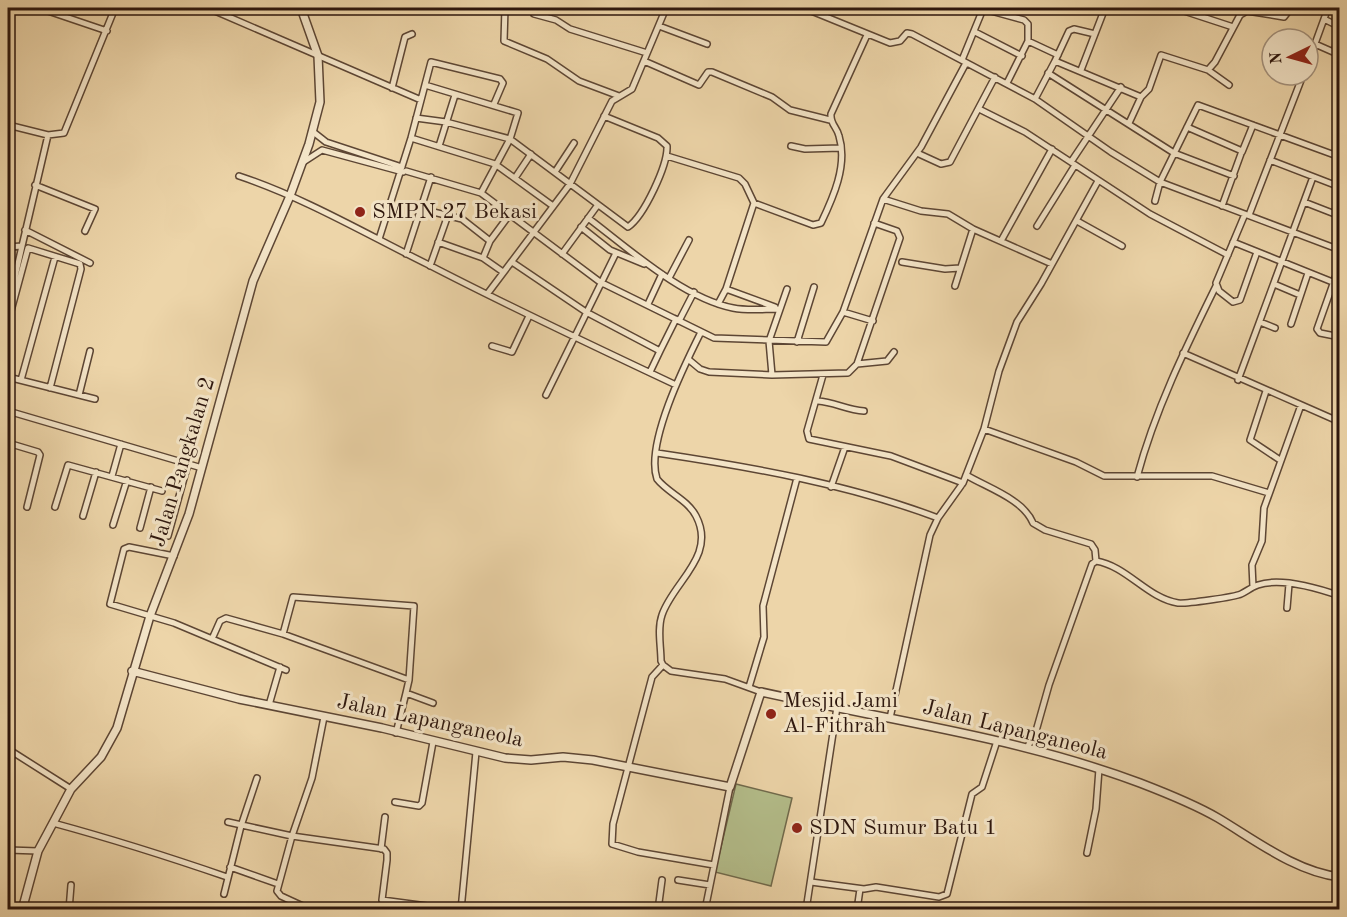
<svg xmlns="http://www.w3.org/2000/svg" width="1347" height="917" font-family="'Old Standard TT',serif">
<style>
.green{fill:#b4be8b;stroke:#706a4c;stroke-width:1.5}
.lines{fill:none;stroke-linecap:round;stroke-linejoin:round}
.minor-casing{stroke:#5d4634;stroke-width:8}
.tertiary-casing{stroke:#5d4634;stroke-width:10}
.minor{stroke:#f3e4c7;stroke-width:5}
.tertiary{stroke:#f3e4c7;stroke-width:7}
.poi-dot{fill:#8f2418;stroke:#f3e4c7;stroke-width:2}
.labels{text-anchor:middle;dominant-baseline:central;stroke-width:6;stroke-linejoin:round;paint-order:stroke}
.poi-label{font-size:22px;fill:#2d160d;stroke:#f3e4c7;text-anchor:start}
.street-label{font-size:22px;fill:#2d160d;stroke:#f3e4c7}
</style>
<rect width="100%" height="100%" fill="#edd5a9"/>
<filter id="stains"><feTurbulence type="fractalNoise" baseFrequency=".00333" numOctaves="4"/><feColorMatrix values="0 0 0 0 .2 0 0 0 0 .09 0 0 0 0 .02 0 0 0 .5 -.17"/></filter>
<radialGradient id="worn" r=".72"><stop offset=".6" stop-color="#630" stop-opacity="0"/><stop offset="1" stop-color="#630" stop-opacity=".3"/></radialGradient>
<path class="green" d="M736,784L792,798L771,886L715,872Z"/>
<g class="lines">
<defs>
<path id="minor" d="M39,8L107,31
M208,8L421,100
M505,8L504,41L547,59L579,81L619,96
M804,8L890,43L900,41L907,33L912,34L1035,99L1111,152L1160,182L1340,250
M980,8L1024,20L1028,24V41L1007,83
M1175,8L1233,27
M534,14L556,20L570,29L647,53
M1324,19L1338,26L1335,52
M659,26L707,44
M975,32L1022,56
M1028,41L1058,55
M1315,44L1340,55
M962,60L983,9
M644,61L699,85L708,72H712L772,97L790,110L830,120
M1055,61L1069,31L1074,29L1095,34
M1308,63L1328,8
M1081,70L1105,8
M1208,70L1215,62L1240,15L1247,11L1284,17L1291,8
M1048,73L1174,153L1234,176
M425,85L518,113L510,139L481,193
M392,88L405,37L412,34
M1035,99L1055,61L1141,97
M979,109L1025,132L1150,214L1228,255
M416,118L446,122L510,139L628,227C644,216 668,165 667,146L658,138L604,116
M1129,123L1141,97L1149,89L1161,55L1208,70L1229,85
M8,125L48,135L64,133L115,8
M1187,127L1242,151L1222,206
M312,131L326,142L402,167
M411,138L495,164L553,206
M439,146L455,95
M791,146L805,149L841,148
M1242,152L1253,125
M917,153L941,164L950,162L995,77
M667,156L739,178L745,184L754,203
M1270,160L1340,187
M1071,162L1121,87
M302,163L322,150L403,172
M406,171L481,193L600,282L714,338L826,342L843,312L883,199L921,147L966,63
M555,172L574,143
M239,176C305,198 366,234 429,265C510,307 593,346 676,385
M515,178L531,154
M35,185L95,209L85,231
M883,199L921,211L948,214L973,229L1052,264
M1155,201L1160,182L1198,105L1340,157
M1304,202L1340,216
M421,209L462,219L490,241
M1245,214L1216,283L1219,291L1233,302L1240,300L1257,252
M1249,215L1303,75
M588,218C629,249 683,298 733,308C748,311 764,309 779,309
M1077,221L1122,246
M1037,226L1075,165
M581,227L610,250L644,264
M25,230L90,263
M379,239L411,138L431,62L500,79L503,83L494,104
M1001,241L1052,149
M438,242L483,258L503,272
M1233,242L1340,285
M8,247L22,246L48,135
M406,254L431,177
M562,254L597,206
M483,258L490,241L510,214
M512,262L586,312L660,351L650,372
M902,262L945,269L960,268
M1340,264L1317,329L1320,333L1340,337
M430,266L448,215
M669,278L689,240
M1274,284L1300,295
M955,286L973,229
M726,289L775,307
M488,293L570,184L612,101L632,89L666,8
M648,304L662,274
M718,304L726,289L754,203L813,225L821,223C833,198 848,165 839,136C837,127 830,124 831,114L867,35
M8,308L22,246
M843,312L873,321
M679,321L694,292
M8,322L28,248L80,264L81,269L50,388
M1260,322L1275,328
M1291,324L1308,273
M701,332C685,364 645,444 657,479C668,493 687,499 696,516C717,556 673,582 662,615C657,629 661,646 661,661L663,665L671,671L725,679L761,692
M797,342L814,287
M492,346L512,352L529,316
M660,351L676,319
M1183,353L1340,422
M688,359L700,369L709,372L772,375L848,373L857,364L887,361L894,352
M857,364L900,238L897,231L874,223
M772,375L769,341L787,289
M823,375L807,431L809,439L891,456L963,483
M8,377L95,399
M21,380L55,257
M1238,380L1313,177
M1266,391L1250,440L1280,460
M79,395L90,351
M546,395L616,253
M818,401C834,402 847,410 864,411
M8,411L202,468
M984,429L1076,462L1104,476H1212L1269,493
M8,443L38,452L40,455L27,507
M657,453C751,467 848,484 938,518
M8,456L11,444
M966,475C988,488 1023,499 1033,523L1045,530L1091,544L1095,550L1096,561
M112,476L121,444
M1137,477C1155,410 1185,349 1216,286
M831,487L845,447
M55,507L68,465L162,491
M83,516L96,472
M113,525L127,480
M140,528L151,487
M168,536L188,464
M174,556L129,547L124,549L110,604L174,623L286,670
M1253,587L1252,565L1262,541L1264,508L1301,405
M1334,594L1340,580
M1287,608L1289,584
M283,634L293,597L414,606L409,680
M212,639L220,621L226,618L283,634L409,680L406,693L433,703
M663,665L652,677L613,824L612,844L638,852L714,865
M749,687L764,637L763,606L797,478
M269,705L280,667
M890,718L930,535L938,518L963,483L984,429L999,371L1017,322L1041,284L1098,181
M396,733L406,693
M1027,748L1036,731L1049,685L1092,564L1096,561C1127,566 1147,598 1178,603C1185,604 1235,597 1241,594C1247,591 1252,587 1258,585C1281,577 1317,588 1340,596
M8,749L71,789
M395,802L419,806L422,803L433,742
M228,822L292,836L312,778L324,717
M53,823C112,839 169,857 227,877
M381,849L385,817
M8,850L38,851
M1087,853L1096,809L1099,769
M230,867L278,884
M678,880L710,885
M811,882L864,889L876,887L939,897L947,894L972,794L982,787L997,741
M224,894L241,826L257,778
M307,908L281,896L277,891L292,836L384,849L387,853V860L382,900L457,910
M69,910L71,885
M461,910L476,752
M564,910L570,906L594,910
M658,910L662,880
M705,910L730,787
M806,910L837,707
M857,910L860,889"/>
<path id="tertiary" d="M132,671L239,699L382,728L505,758L531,760L563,757L593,760L730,787L761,692C887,720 1017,737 1140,783C1166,793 1194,804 1218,818C1255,840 1296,872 1340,877
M22,910L38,851L53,823L71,789L101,757L117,728L150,616L189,514L253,281L290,196L309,144L320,102L318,56L301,8"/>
</defs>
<use href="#minor" class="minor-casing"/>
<use href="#tertiary" class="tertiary-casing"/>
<use href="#minor" class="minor"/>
<use href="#tertiary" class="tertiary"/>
</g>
<g class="poi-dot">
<circle cx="360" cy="212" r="6"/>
<circle cx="771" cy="714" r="6"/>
<circle cx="797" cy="828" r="6"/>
</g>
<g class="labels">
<g class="poi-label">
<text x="372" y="212">SMPN 27 Bekasi</text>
<text x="783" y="701">Mesjid Jami<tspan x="783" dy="25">Al-Fithrah</tspan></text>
<text x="809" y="828">SDN Sumur Batu 1</text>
</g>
<g class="street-label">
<text transform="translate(183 462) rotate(-73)">Jalan Pangkalan 2</text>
<text transform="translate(430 721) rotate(12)">Jalan Lapanganeola</text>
<text transform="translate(1015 730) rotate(14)">Jalan Lapanganeola</text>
</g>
</g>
<rect width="1347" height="917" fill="none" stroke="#edd5a9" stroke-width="30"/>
<rect x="9" y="9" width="1329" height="899" fill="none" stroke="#2d160d" stroke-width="3"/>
<rect x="15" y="15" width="1317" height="887" fill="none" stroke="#2d160d" stroke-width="1.5"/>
<g transform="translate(1290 57) rotate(265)"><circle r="28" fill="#f3e4c7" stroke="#a4927d" stroke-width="1.5"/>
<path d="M0-4.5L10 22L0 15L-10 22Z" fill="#8f2418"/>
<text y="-9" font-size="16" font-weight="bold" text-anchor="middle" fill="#2d160d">N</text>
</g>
<rect width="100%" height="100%" filter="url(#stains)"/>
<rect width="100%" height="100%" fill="url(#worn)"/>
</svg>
